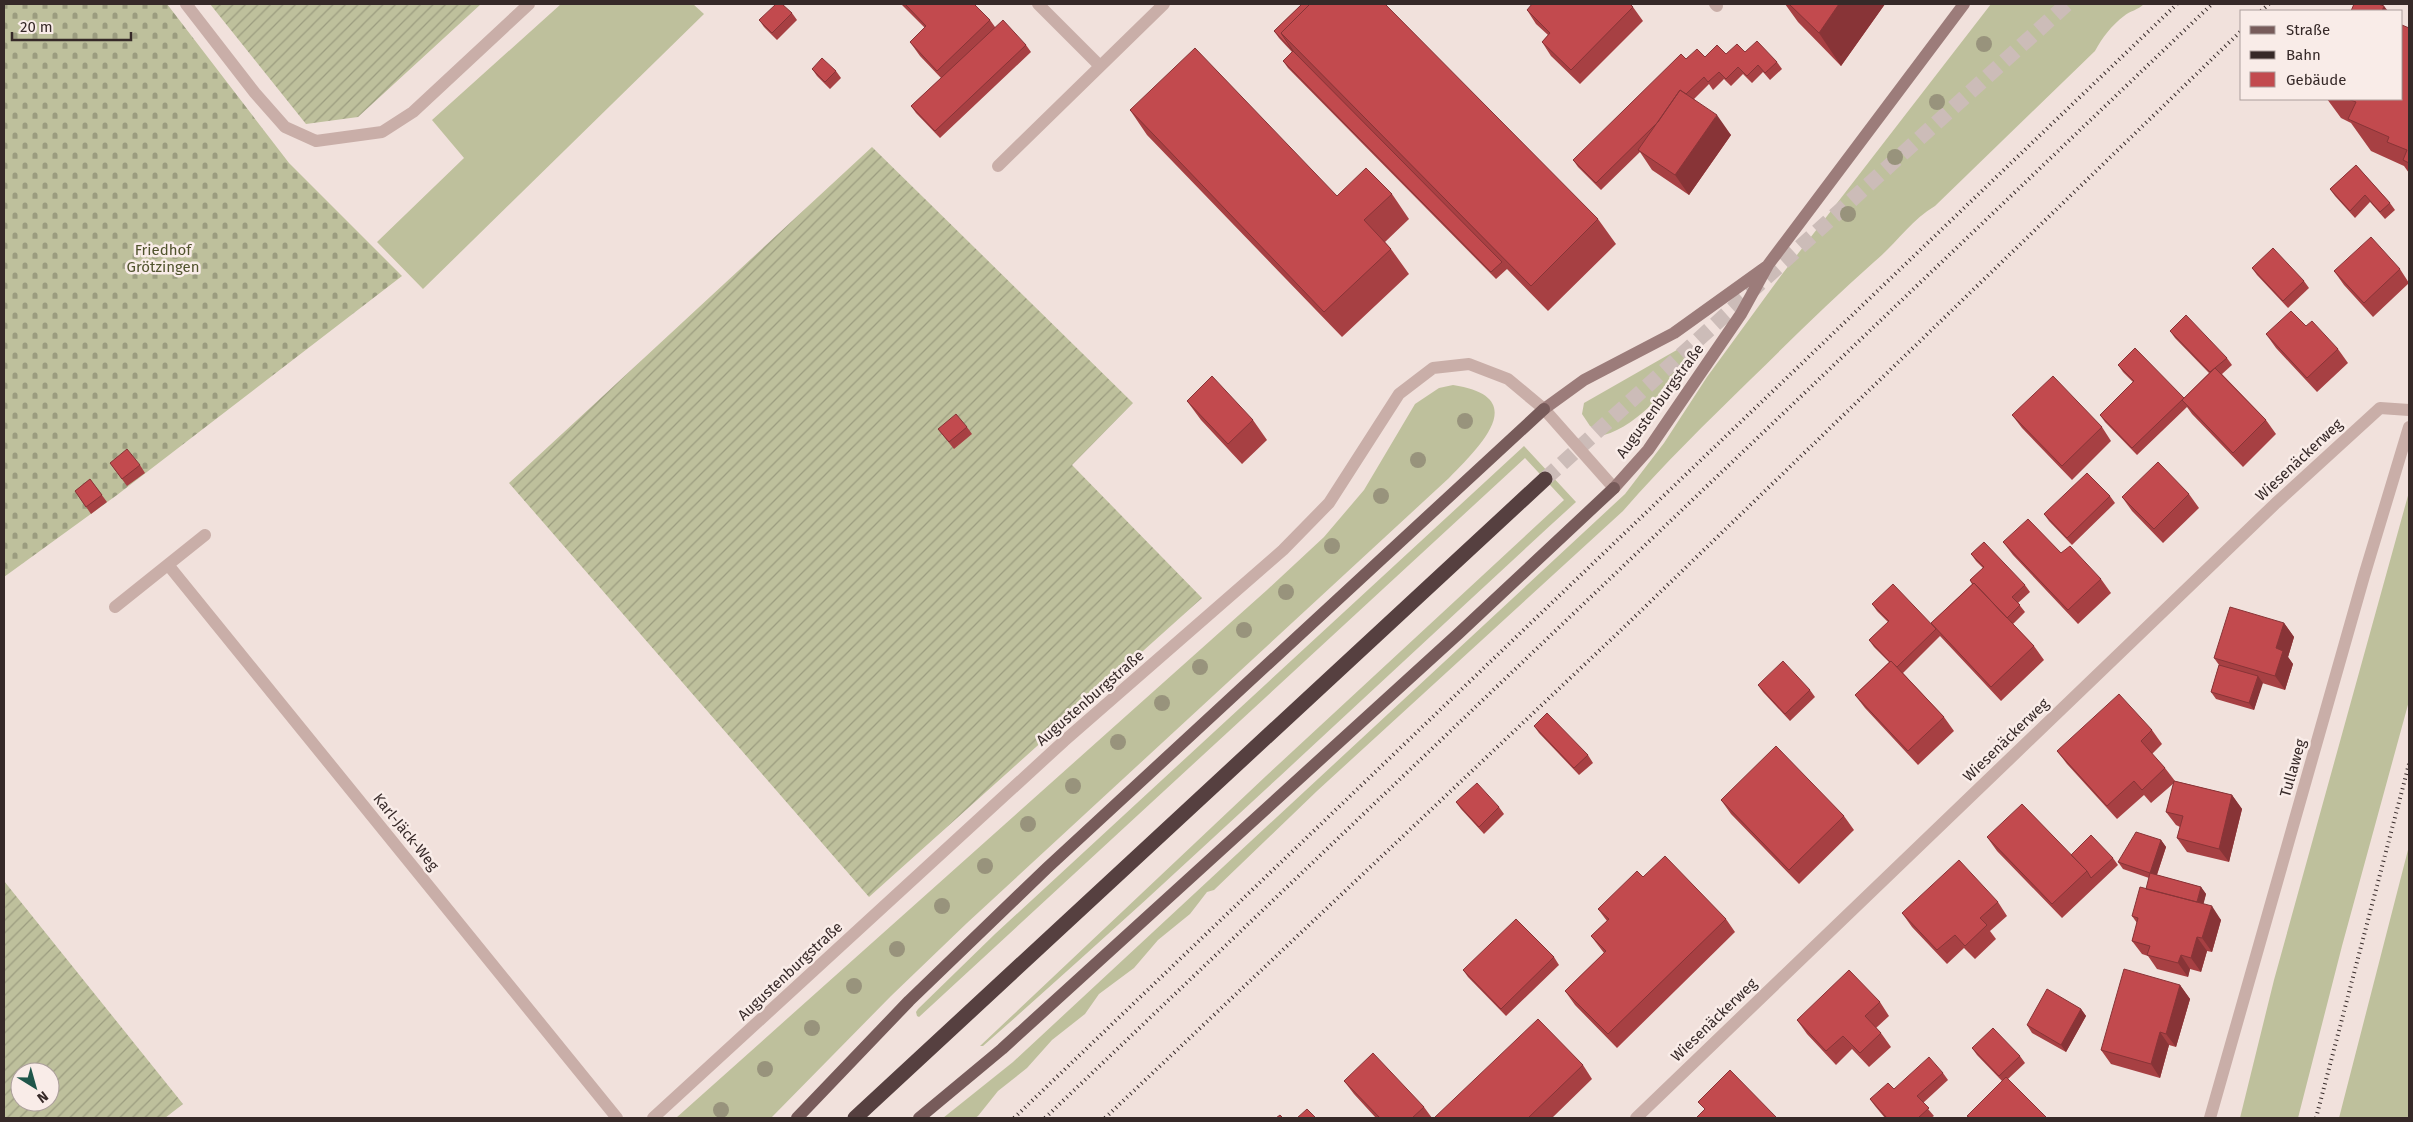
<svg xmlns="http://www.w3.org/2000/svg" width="2413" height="1122" font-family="'Fira Sans',sans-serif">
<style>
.grass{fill:#bec09c}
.cemetery{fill:url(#cemetery-stones)}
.garden{fill:url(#garden-furrows);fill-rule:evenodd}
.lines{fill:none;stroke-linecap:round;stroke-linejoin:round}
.highway-tunnel{stroke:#ccbcb8;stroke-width:15;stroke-dasharray:15 8;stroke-linecap:butt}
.lane{stroke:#c9aea8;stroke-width:12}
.street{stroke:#c9aea8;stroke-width:12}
.secondary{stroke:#9c7c7a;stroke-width:12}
.primary{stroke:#775b5a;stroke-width:12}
.highway{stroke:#564040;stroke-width:15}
.rail{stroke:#362928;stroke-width:4;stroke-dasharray:1 4;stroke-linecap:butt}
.tree{fill:#98937c}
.wall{fill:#a74043}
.shaded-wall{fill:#883437}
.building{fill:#c24a4e;stroke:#883437}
.labels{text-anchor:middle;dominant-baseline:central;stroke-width:5;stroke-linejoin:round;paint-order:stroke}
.park-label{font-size:15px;fill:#50532d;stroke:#f9ece8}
.street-label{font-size:15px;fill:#362928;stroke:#f9ece8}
</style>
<defs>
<pattern id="cemetery-stones" width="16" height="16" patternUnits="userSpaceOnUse" patternTransform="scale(1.25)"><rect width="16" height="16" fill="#bec09c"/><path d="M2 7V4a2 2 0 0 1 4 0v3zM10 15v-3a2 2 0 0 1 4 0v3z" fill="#9b9c7f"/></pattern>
<pattern id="garden-furrows" width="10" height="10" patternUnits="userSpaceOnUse" patternTransform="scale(1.25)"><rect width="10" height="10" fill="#bec09c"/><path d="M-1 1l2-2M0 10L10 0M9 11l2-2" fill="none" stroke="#9b9c7f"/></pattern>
</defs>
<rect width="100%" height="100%" fill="#f1e1dc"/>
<path class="grass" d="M561,4H693L704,14L423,289L377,242L464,158L432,120Z
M1991,4H2144C2138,10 2130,11 2124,16C2112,25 2102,38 2095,51L1935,206C1910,221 1896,244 1874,262C1831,300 1791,340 1750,380C1706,423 1663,465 1623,511L1317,791L1214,890L1207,892L1190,914L1158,940L1134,968L1099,994L1085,1014L1052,1040L1027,1068L998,1091L978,1116L975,1118H943L1013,1062L1625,494L1664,443L1707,377L1783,273Z
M1689,343L1694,349C1679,380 1638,426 1604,435L1590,426L1582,414L1584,403Z
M1453,385C1532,397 1480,446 1449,478L967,923L891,996L771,1118H676L1267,590L1324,537L1364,490L1415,404L1439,388Z
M1524,446L1576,502C1378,683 1184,869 983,1046H980L1266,776L1564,500L1525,458L919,1017L917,1016L916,1012L918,1009L995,934Z
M2409,492V701L2342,946L2298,1118H2240L2274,980Z
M2409,846V1118H2339Z"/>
<path class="cemetery" d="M4,4H167L289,163L402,276L117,495L4,577Z"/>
<path class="garden" d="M210,4H481L358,117L306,124Z
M872,147L1133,403L1072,465L1202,598L869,897L509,483Z
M4,881L183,1104L165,1118H4ZM20,1072H50V1102H20Z"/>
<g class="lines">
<path class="highway-tunnel" d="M1545,479L2067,4"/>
<path class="lane" d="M1038,4L1099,65
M169,566L617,1118
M115,607L205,535"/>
<path class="street" d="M186,4L255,93L285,127L316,141L382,132L413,112L529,4
M1715,4L1717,6
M998,166L1164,4
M653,1118L1064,741L1283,550L1329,503L1399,394L1433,368L1469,364L1508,379L1544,409L1614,488
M1636,1118L2276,503L2380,408L2409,410
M2210,1118L2364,576L2409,427"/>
<path class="secondary" d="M1544,409L1584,380L1674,333L1766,267
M1614,488L1648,450L1741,314L1768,265L1964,4"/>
<path class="primary" d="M797,1118L909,1001L1047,868L1544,409
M919,1118L1002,1049L1458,634L1614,488"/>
<path class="highway" d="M855,1118L1545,479"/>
<path class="rail" d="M2261,11L2269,4
M1014,1118L2177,4
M1045,1118L2212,4
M1105,1118L1621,630L2242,30
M2316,1118L2409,764"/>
</g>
<g class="tree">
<circle cx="1984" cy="44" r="8"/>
<circle cx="1937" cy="102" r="8"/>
<circle cx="1895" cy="157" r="8"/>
<circle cx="1848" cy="214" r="8"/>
<circle cx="1465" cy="421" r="8"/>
<circle cx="1418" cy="460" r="8"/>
<circle cx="1381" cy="496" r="8"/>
<circle cx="1332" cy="546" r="8"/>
<circle cx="1286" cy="592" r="8"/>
<circle cx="1244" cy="630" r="8"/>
<circle cx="1200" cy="667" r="8"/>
<circle cx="1162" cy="703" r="8"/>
<circle cx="1118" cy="742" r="8"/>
<circle cx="1073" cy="786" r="8"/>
<circle cx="1028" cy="824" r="8"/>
<circle cx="985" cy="866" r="8"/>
<circle cx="942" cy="906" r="8"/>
<circle cx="897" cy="949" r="8"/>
<circle cx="854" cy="986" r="8"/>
<circle cx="812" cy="1028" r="8"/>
<circle cx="765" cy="1069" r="8"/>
<circle cx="721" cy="1110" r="8"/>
</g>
<path class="wall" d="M901,4H974L990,20L995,27L1026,45L1031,52L940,138L916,113L911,106L941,78L920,56L910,42L925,28Z
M1302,4L1598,219L1616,244L1548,311L1507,269L1496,279L1288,68L1283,61L1292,52L1279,38L1274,31Z
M1785,4H1885L1841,66L1798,22Z
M1633,7L1643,21L1580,84L1551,56L1542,42L1548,35L1536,24L1527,10Z
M792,13L797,20L777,40L764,27L759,20Z
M2409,28V173L2404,166L2371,151L2351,123L2341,118L2327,99H2402Z
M1745,52L1777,62L1782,69L1770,80L1763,72L1752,83L1743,74L1731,86L1724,79L1713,90L1709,84L1694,99L1731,135L1689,195L1652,170L1640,152L1601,190L1578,167L1573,160L1686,59Z
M812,69L836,71L841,78L830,89L817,76Z
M1130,110L1337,196L1392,194L1409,219L1385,242L1391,249L1409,274L1342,337L1147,135Z
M2356,165L2390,203L2395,210L2385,219L2370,202L2355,218L2335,196L2330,189Z
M2252,268L2304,281L2309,288L2288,308L2257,275Z
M2400,269L2409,283L2373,317L2344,285L2334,271Z
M2306,326L2338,349L2348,363L2317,392L2276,348L2266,334Z
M2170,331L2227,358L2232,365L2222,374L2266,420L2276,434L2243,467L2192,414L2187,407L2137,455L2105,422L2100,415L2133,382L2123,372L2118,365L2184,398L2209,373L2175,338Z
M1187,401L1253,420L1267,440L1242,464L1201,420Z
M2012,415L2102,427L2111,441L2072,480L2022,428Z
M967,427L972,434L954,449L938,429Z
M110,463L140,465L145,473L127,486Z
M90,479L107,502L91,514L75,491Z
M2189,494L2199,508L2163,543L2132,511L2122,497Z
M2110,496L2115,503L2072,545L2049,521L2044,514Z
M2003,542L2061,553L2101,579L2111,593L2078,624L2013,555Z
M1971,554L2025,585L2030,592L2018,603L2025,612L2013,624L2034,646L2044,660L2001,701L1940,636L1903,673L1944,717L1954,731L1918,765L1865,708L1855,695L1889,662L1874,647L1869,640L1888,622L1877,611L1872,604L1936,629L1931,623L1972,584L1970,580L1983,568L1976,561Z
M2284,623L2294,637L2288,657L2293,664L2285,690L2262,683L2254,710L2216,699L2211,692L2219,665L2214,658Z
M1758,685L1810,690L1815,697L1790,721L1763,692Z
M1534,726L1588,755L1593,763L1579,775L1539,733Z
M2152,730L2162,744L2152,754L2165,768L2175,781L2232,795L2242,809L2229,862L2187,852L2177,838L2180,827L2176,825L2166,812L2174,783L2151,803L2144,795L2117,819L2067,764L2057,751Z
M1721,800L1844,816L1854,830L1799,884L1731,814Z
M1456,802L1499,807L1504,814L1484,834L1461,809Z
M1987,837L2071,855L2113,858L2118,865L2062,918L1997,851Z
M2161,840L2166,847L2157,875L2201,887L2206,894L2203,904L2221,920L2212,952L2207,951L2201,972L2190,969L2188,977L2157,969L2148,956L2142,954L2132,941L2137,923L2132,916L2146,889L2149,878L2123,869L2118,862Z
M1643,877L1726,919L1735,932L1617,1048L1575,1005L1565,991L1604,953L1591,936L1607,921L1598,909Z
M1998,902L2007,916L1990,931L1996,939L1975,959L1964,948L1947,964L1912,927L1902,913Z
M1554,957L1559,965L1506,1016L1468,977L1463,970Z
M2180,985L2190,999L2176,1047L2169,1045L2160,1078L2111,1064L2101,1050Z
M1880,1002L1889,1016L1876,1028L1881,1033L1891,1047L1869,1067L1852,1049L1836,1065L1807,1034L1797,1020Z
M2081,1009L2086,1016L2066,1052L2032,1033L2027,1025Z
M1972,1048L2020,1056L2025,1063L2008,1079L2047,1118H1969L1967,1116L2002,1081L1977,1055Z
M1583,1065L1592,1079L1552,1118H1434Z
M1943,1073L1948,1080L1923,1103L1934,1116L1931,1118H1885L1875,1106L1870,1099L1894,1089Z
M1344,1081L1424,1107L1432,1118H1376L1354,1094Z"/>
<path class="shaded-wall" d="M1839,4H1885L1841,66L1819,33Z
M2384,6L2388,11H2382Z
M1717,115L1731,135L1689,195L1675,175Z
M2284,623L2294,637L2288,657L2293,664L2285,690L2275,676L2276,648Z
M2258,676L2263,683L2254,710L2249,703Z
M2232,795L2242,809L2229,862L2219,849Z
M2161,840L2166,847L2155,880L2150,873Z
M2201,887L2206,894L2201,914L2196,907Z
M2212,906L2221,920L2212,952L2202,938Z
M2197,937L2207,951L2201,972L2191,958Z
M2181,955L2190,969L2188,977L2178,963Z
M2180,985L2190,999L2176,1047L2166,1034Z
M2081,1009L2086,1016L2066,1052L2061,1045Z
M2160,1032L2169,1045L2160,1078L2151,1064Z"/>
<path class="building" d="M776,4H782L792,13L772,33L759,20Z
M905,4H974L990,20L937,71L910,42L926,26Z
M1302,4H1310L1281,33L1293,51L1274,31Z
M1310,4H1385L1598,219L1531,286L1281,33Z
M1532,4H1630L1633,7L1571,70L1542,42L1550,33L1527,10Z
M1789,4H1839L1819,33Z
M2354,4H2378L2384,6L2382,11H2351Z
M1003,20L1026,45L935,131L911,106Z
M2402,25L2409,28V163L2403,160L2407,150L2387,142L2389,137L2348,119L2356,102L2348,99H2402Z
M1757,41L1777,62L1765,73L1758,65L1747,76L1738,67L1726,79L1719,72L1708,82L1704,77L1686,94L1680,90L1658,122L1596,183L1573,160L1681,54L1686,59L1697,49L1705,57L1717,45L1726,54L1737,44L1745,52Z
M1195,48L1337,196L1366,168L1392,194L1364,220L1391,249L1324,312L1130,110Z
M1293,51L1502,262L1491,272L1283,61Z
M822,58L836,71L825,82L812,69Z
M1680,90L1717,115L1675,175L1638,150Z
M2356,165L2390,203L2380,212L2365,195L2350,211L2330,189Z
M2371,237L2400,269L2364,303L2334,271Z
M2273,248L2304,281L2283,301L2252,268Z
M2291,311L2306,326L2312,321L2338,349L2307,378L2266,334Z
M2186,315L2227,358L2210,372L2170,331Z
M2135,348L2184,398L2132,448L2100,415L2134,381L2118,365Z
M2215,368L2266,420L2233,453L2182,400Z
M1212,376L1253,420L1228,444L1187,401Z
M2053,376L2102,427L2062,466L2012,415Z
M956,414L967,427L949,442L938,429Z
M127,449L140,465L122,479L110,463Z
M2158,462L2189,494L2154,529L2122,497Z
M2087,473L2110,496L2067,538L2044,514Z
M90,479L102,495L86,507L75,491Z
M2028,519L2061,553L2070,546L2101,579L2068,610L2003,542Z
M1984,542L2025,585L2012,597L2020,605L2007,618L1974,583L1973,584L1970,580L1984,567L1971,554Z
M1974,583L2034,646L1991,687L1931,623Z
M1893,584L1936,629L1897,667L1891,661L1890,662L1869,640L1889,621L1872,604Z
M2230,607L2284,623L2276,648L2283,651L2275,676L2214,658Z
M1783,661L1810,690L1785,714L1758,685Z
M1891,661L1944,717L1908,751L1855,695Z
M2219,665L2258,676L2249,703L2211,692Z
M2119,694L2152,730L2141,741L2165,768L2142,790L2134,781L2107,806L2057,751Z
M1547,713L1588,755L1574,768L1534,726Z
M1776,746L1844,816L1789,870L1721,800Z
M2174,781L2232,795L2219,849L2177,838L2183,816L2166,812Z
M1477,783L1499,807L1479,827L1456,802Z
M2022,804L2087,871L2052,904L1987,837Z
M2136,832L2161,840L2150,873L2201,887L2197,902L2146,889L2150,873L2118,862Z
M2091,835L2113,858L2091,878L2087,871L2071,855Z
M1665,856L1726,919L1608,1034L1565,991L1606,951L1591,936L1609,919L1598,909L1637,871L1643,877Z
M1959,860L1998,902L1980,918L1987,925L1965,946L1955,935L1937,950L1902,913Z
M2140,887L2212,906L2202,938L2197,937L2191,958L2181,955L2178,963L2147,955L2150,946L2132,941L2138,918L2132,916Z
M1516,919L1554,957L1501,1009L1463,970Z
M2124,969L2180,985L2166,1034L2160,1032L2151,1064L2101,1050Z
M1849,970L1880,1002L1865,1016L1881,1033L1860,1053L1843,1036L1826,1051L1797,1020Z
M2047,989L2081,1009L2061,1045L2027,1025Z
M1538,1019L1583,1065L1528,1118H1434Z
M1993,1028L2020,1056L1999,1076L1972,1048Z
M1373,1053L1424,1107L1412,1118H1380L1344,1081Z
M1929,1057L1943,1073L1917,1096L1929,1108L1918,1118H1887L1870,1099L1888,1083L1894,1089Z
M1730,1070L1777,1118H1696L1705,1109L1698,1102Z
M2006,1077L2047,1118H1970L1967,1116Z
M1307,1109L1316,1118H1297Z
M1280,1115L1283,1118H1276Z"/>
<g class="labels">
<g class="park-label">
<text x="163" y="250">Friedhof<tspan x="163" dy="17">Grötzingen</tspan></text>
</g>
<g class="street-label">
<text transform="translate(1660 401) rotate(-54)">Augustenburgstraße</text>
<text transform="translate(2299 460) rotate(-43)">Wiesenäckerweg</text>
<text transform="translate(1090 698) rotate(-41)">Augustenburgstraße</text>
<text transform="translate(2006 740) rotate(-44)">Wiesenäckerweg</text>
<text transform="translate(2293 768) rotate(-74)">Tullaweg</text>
<text transform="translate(406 832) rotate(51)">Karl-Jäck-Weg</text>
<text transform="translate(790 971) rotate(-43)">Augustenburgstraße</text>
<text transform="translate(1714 1020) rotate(-44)">Wiesenäckerweg</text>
</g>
</g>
<rect width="2413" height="1122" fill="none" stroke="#362928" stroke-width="10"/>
<rect x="2240" y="10" width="162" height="90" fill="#f9ece8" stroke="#ab9e9b"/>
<rect x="2250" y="26" width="25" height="8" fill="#775b5a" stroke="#ab9e9b"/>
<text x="2286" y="35" font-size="15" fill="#362928">Straße</text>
<rect x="2250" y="51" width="25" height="8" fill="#362928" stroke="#ab9e9b"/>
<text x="2286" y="60" font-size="15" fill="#362928">Bahn</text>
<rect x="2250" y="72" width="25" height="15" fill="#c24a4e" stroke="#ab9e9b"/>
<text x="2286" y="85" font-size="15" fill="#362928">Gebäude</text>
<g transform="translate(35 1087) rotate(143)"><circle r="24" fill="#f9ece8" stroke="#ab9e9b"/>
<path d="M0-4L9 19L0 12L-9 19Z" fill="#1f564a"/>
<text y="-8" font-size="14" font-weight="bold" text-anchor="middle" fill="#362928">N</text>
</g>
<path d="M12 32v8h119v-8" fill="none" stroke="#362928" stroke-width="2.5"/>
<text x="20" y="32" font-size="15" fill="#362928" stroke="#f9ece8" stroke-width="4" paint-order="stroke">20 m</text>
</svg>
